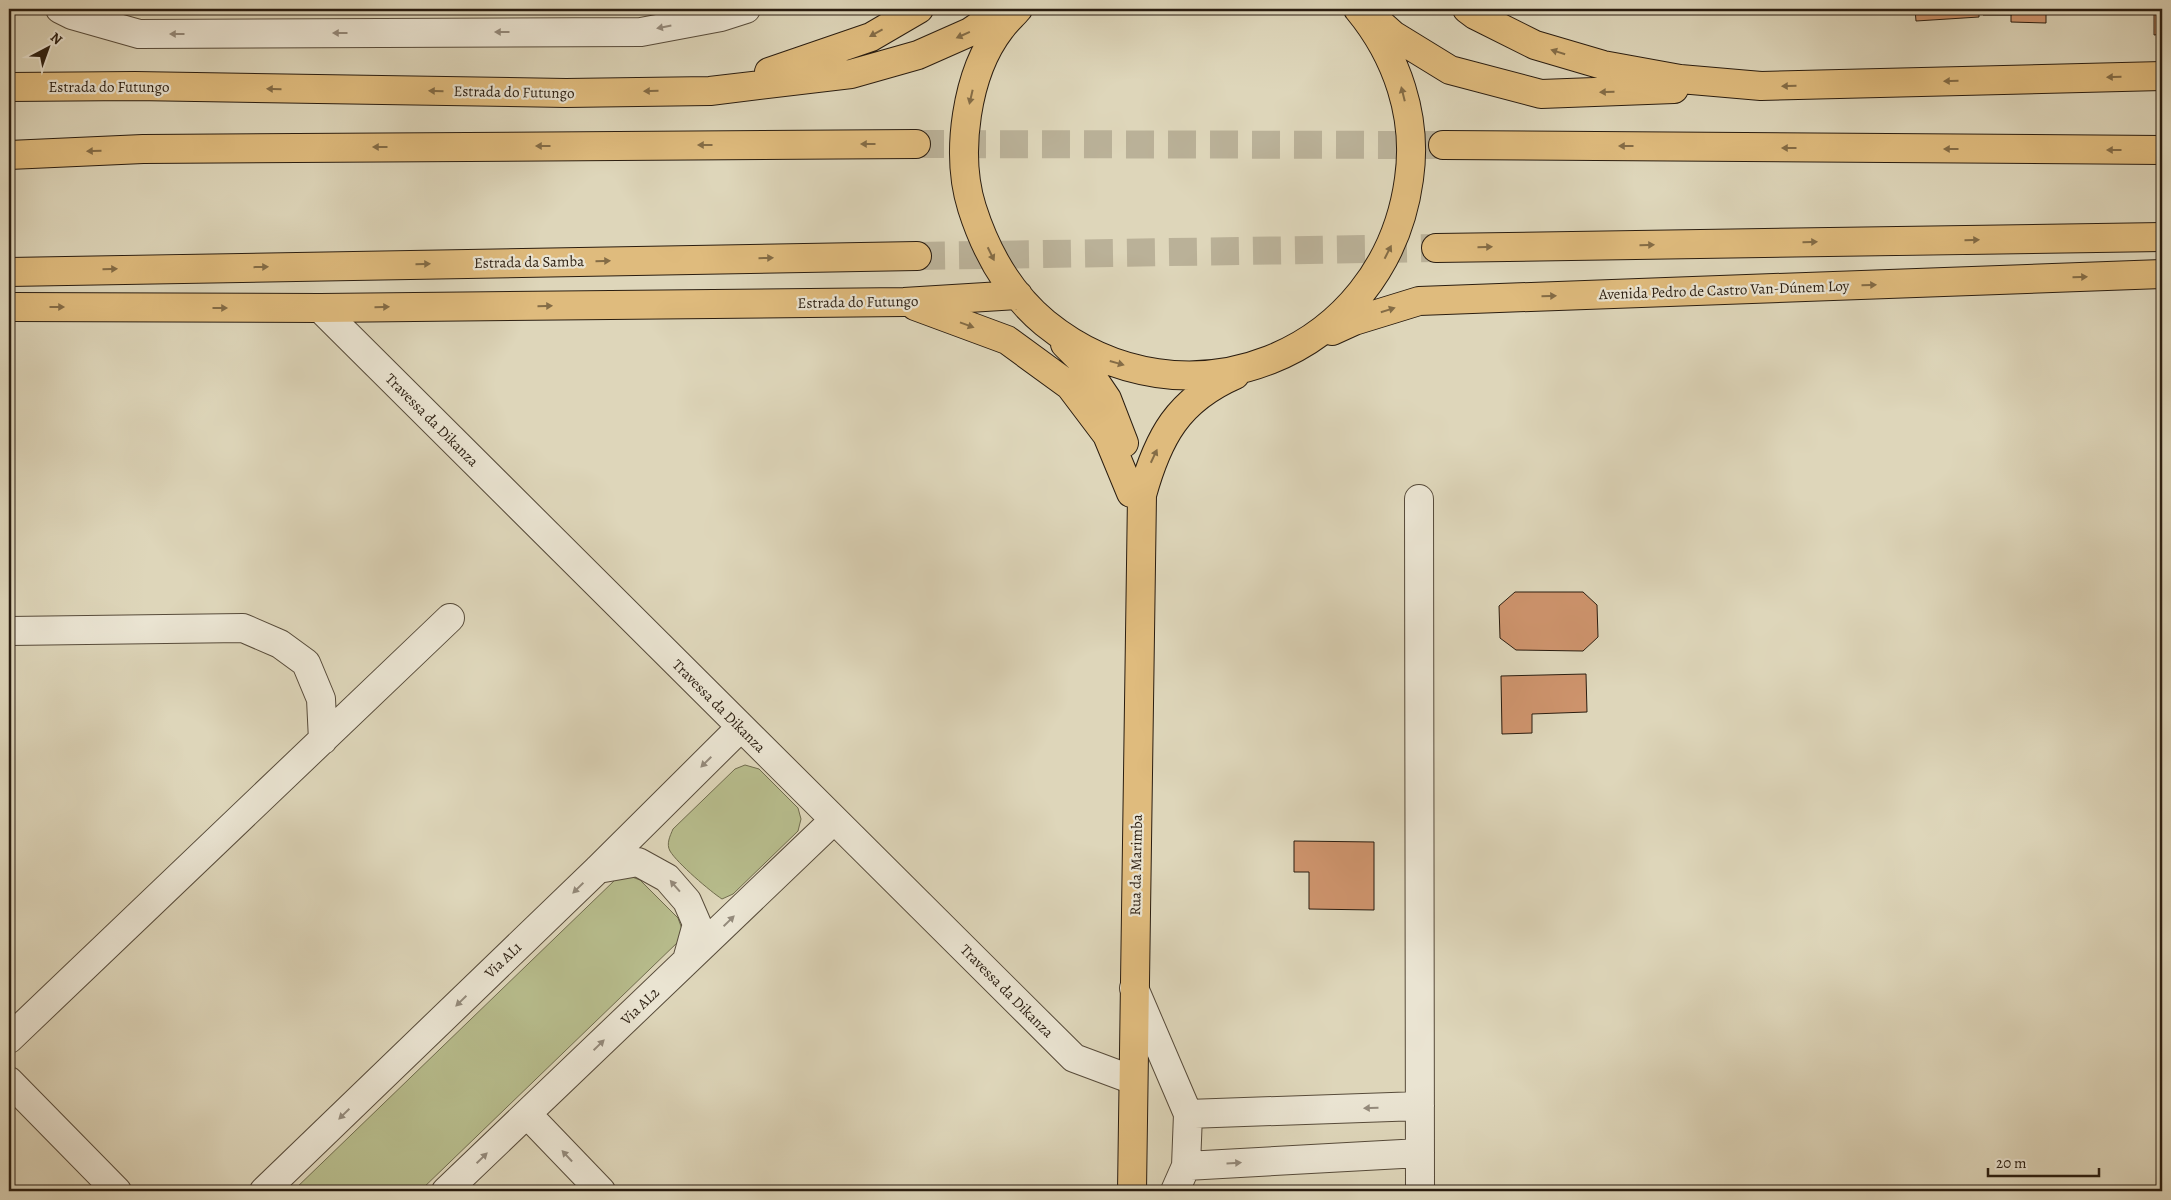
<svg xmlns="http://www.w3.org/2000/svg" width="2171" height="1200" font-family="Alegreya,serif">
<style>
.green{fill:#b7bc8c;stroke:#706c4e}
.building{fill:#ce946d;stroke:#2a1d10}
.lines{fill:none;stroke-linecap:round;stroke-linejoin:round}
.highway-tunnel{stroke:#bab198;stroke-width:28;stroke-dasharray:28 14;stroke-linecap:butt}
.minor-casing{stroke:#574b3a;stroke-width:30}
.major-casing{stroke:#2a1d10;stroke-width:30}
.highway-casing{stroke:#2a1d10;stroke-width:30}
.minor{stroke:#eae4d2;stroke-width:28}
.major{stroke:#dfbb7d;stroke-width:28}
.highway{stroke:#dfbb7d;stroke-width:28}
.oneway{fill:#948a7b}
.oneway2{fill:#846c46}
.labels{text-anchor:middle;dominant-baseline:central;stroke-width:4.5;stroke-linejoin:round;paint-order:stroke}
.street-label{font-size:15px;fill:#2a1d10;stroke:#eae4d2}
</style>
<rect width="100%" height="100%" fill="#ded6ba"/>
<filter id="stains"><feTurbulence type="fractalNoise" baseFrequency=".004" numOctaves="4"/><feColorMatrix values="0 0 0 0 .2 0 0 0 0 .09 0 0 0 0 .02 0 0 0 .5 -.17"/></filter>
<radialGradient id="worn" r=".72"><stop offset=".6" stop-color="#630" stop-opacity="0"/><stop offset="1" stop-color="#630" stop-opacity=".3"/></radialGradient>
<path class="green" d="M745,765L759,769L798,808L801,819L798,831L733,894L722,899C711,892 677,863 670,851C666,844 670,836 673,829L735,769Z
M627,875L640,880L678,918L682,929L679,941L420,1191H293L616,879Z"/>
<path class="building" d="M1915,9H1979V17L1916,21Z
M1983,9H2012V15H1983Z
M2011,9H2046V23L2011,22Z
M2154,9H2162V34L2154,35Z
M1515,592H1583L1597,605L1598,637L1583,651L1516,650L1500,638L1499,606Z
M1586,674L1587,712L1532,714V733L1502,734L1501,676Z
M1294,841L1374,842V910L1309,909V872H1294Z"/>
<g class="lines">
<path class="highway-tunnel" d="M916,144L1443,145
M917,256L1436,248"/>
<defs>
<path id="minor" d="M60,9L72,15L139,34L641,32L721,17L746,9
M320,308L1074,1058L1133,1080
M1419,499L1420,1191
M9,631L243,628L280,644L306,663L321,699L323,740
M598,869L638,862L667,878L687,901L697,924L687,960
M1134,988L1188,1114L1186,1166L1175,1191
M9,1039L450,618
M9,1081L117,1191
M527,1114L601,1191
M1188,1114L1420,1106
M1186,1166L1420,1153
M264,1191L598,869L741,727
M446,1191L834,820"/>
<path id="major" d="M1018,9C1013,15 1006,21 1001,28C966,73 955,154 972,208C986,252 1009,293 1045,323C1184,436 1385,356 1409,179C1418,117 1397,56 1358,9
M1467,9L1475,15L1535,45L1603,65L1680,79L1761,86L2162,76
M1374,18L1393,35L1450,70L1541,94L1674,89
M769,72L871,37L919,9
M9,87L135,86L566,93L710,91L851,74L918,55L970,32L1004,9
M915,306L1007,340L1070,386L1107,435L1131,493
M9,307L320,308L904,302L1018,295
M1332,331L1354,321L1419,301L2162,274
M1065,344L1080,359L1107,399L1124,443
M1132,1191L1142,495C1158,437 1178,400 1235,375"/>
<path id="highway" d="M1443,145L2162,150
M9,155L143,149L916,144
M1436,248L2162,237
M9,272L917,256"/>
</defs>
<use href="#minor" class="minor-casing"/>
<use href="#major" class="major-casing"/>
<use href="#highway" class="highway-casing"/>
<use href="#minor" class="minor"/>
<use href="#major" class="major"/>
<use href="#highway" class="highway"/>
</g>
<defs><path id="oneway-solid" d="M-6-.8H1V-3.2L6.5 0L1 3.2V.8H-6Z" transform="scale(1.25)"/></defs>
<g class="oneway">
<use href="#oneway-solid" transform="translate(664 27) rotate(169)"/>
<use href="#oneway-solid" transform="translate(502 32) rotate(180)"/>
<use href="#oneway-solid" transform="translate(340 33) rotate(180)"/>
<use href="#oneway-solid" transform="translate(177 34) rotate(180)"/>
<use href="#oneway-solid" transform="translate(706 762) rotate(135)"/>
<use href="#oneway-solid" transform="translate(675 886) rotate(-131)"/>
<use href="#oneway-solid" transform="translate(578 888) rotate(136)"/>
<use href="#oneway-solid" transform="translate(729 921) rotate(-44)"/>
<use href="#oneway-solid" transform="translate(461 1001) rotate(136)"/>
<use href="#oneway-solid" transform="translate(599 1045) rotate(-44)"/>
<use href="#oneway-solid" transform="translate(1371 1108) rotate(178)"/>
<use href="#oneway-solid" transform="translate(344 1114) rotate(136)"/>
<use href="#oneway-solid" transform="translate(567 1156) rotate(-133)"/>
<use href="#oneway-solid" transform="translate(482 1158) rotate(-44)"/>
<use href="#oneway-solid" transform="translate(1234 1163) rotate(-3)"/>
</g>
<g class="oneway2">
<use href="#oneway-solid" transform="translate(876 33) rotate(151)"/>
<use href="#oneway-solid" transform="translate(963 35) rotate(156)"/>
<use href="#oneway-solid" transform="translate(1558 52) rotate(-163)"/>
<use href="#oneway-solid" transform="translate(2114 77) rotate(179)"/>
<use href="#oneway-solid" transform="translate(1951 81) rotate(179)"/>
<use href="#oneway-solid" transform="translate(1789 86) rotate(179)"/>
<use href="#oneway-solid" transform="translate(274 89) rotate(-179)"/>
<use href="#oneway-solid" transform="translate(436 91) rotate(-179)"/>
<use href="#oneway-solid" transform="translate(651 91) rotate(179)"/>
<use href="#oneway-solid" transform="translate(1607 92) rotate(178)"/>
<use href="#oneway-solid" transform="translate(1403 94) rotate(-104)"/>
<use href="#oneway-solid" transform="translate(971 97) rotate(103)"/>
<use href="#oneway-solid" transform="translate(868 144) rotate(180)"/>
<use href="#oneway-solid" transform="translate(705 145) rotate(180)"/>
<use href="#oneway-solid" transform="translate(543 146) rotate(180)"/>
<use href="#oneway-solid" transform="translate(1626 146) rotate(-180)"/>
<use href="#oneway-solid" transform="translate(380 147) rotate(180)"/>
<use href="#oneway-solid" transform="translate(1789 148) rotate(-180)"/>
<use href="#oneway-solid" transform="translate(1951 149) rotate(-180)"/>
<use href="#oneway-solid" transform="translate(2114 150) rotate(-180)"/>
<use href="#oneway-solid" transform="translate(94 151) rotate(178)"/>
<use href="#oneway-solid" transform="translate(1972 240) rotate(-1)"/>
<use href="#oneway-solid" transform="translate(1810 242) rotate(-1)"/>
<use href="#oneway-solid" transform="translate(1647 245) rotate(-1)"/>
<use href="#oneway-solid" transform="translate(1485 247) rotate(-1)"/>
<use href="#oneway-solid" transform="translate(1388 252) rotate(-63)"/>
<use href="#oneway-solid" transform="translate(991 254) rotate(64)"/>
<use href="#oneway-solid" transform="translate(766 258) rotate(-1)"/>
<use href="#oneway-solid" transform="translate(603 261) rotate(-1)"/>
<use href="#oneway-solid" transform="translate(423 264) rotate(-1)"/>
<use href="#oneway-solid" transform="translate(261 267) rotate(-1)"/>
<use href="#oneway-solid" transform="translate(110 269) rotate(-1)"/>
<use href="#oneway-solid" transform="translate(2080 277) rotate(-2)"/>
<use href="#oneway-solid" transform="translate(1869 285) rotate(-2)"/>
<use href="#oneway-solid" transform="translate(1549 296) rotate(-2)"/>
<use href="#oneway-solid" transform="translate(545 306) rotate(-1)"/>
<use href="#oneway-solid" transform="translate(57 307)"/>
<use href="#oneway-solid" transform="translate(382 307) rotate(-1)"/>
<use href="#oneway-solid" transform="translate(220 308)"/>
<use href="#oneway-solid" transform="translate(1388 310) rotate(-17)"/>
<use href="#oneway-solid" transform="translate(967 325) rotate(20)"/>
<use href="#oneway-solid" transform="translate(1117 363) rotate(16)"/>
<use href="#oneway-solid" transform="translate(1154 456) rotate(-65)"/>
</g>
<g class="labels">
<g class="street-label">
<text x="109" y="87">Estrada do Futungo</text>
<text transform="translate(514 92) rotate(1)">Estrada do Futungo</text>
<text transform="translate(529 262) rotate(-1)">Estrada da Samba</text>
<text transform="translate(1724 290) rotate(-2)">Avenida Pedro de Castro Van-Dúnem Loy</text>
<text transform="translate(858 302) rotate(-1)">Estrada do Futungo</text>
<text transform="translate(432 420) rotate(45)">Travessa da Dikanza</text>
<text transform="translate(719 706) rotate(45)">Travessa da Dikanza</text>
<text transform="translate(1136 865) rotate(-89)">Rua da Marimba</text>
<text transform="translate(503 960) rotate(-44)">Via AL1</text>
<text transform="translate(1007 991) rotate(45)">Travessa da Dikanza</text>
<text transform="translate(640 1006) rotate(-44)">Via AL2</text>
</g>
</g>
<rect width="2171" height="1200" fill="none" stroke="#ded6ba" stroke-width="30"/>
<rect x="10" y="10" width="2151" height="1180" fill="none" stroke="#2a1d10" stroke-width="2.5"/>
<rect x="15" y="15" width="2141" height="1170" fill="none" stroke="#2a1d10"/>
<g transform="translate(48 48) rotate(41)" stroke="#eae4d2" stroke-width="4" paint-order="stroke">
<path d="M0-4L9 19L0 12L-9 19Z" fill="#2a1d10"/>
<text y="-8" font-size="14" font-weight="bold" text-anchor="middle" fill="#2a1d10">N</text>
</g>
<path d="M1988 1168v8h111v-8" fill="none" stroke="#2a1d10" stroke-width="2.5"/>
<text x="1996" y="1168" font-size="15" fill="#2a1d10" stroke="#eae4d2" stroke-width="4" paint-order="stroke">20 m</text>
<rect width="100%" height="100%" filter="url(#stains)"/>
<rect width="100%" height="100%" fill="url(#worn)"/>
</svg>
